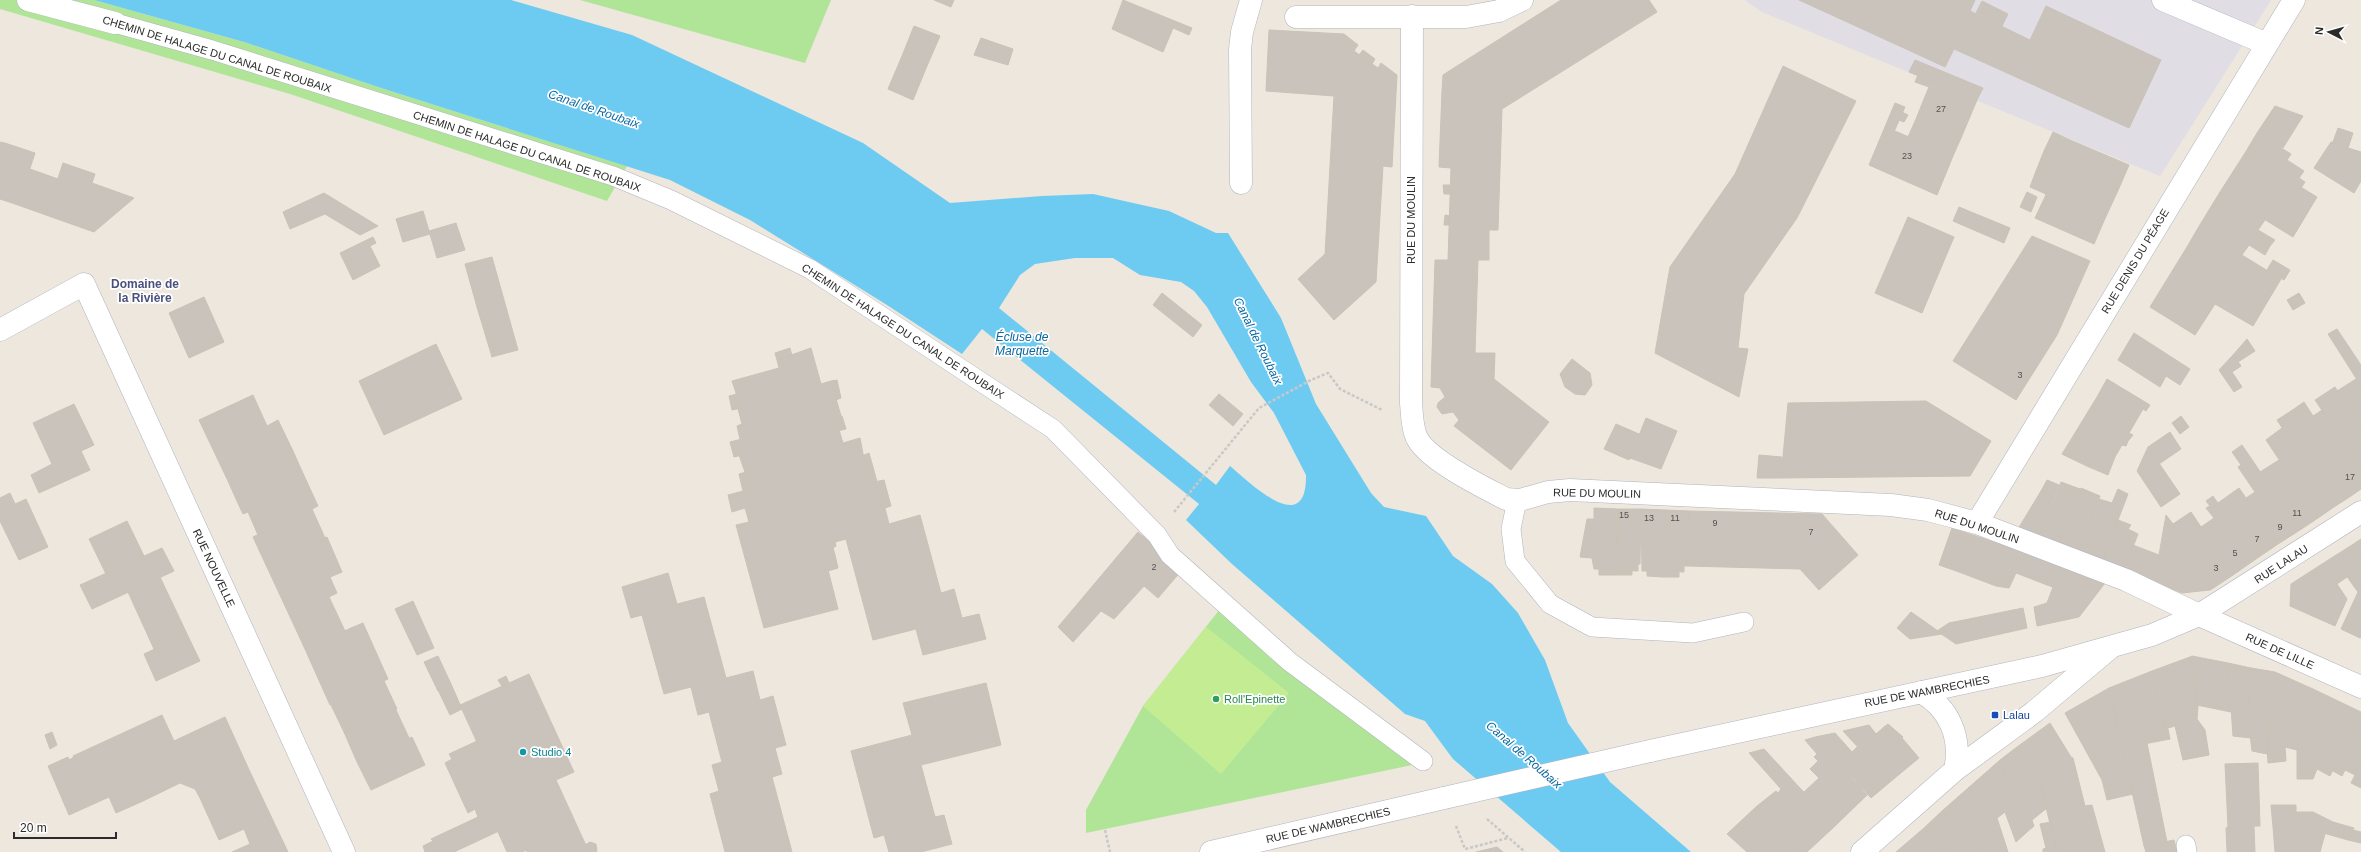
<svg xmlns="http://www.w3.org/2000/svg" width="2361" height="852" font-family="Helvetica,sans-serif">
<style>
.industrial{fill:#e0dde5}
.green{fill:#b0e598}
.pitch{fill:#c4ed93}
.water{fill:#6dcbf2;fill-rule:evenodd}
.building{fill:#c9c3bc;stroke:#c9c3b6}
.lines{fill:none;stroke-linecap:round;stroke-linejoin:round}
.lane-casing{stroke:#b1b3bf;stroke-width:20}
.street-casing{stroke:#b1b3bf;stroke-width:23}
.secondary-casing{stroke:#b1b3bf;stroke-width:23}
.path{stroke:#c8c8c8;stroke-width:2.5;stroke-dasharray:3 2;stroke-linecap:butt}
.lane{stroke:#fff;stroke-width:19}
.street{stroke:#fff;stroke-width:22}
.secondary{stroke:#fff;stroke-width:22}
.secondary-bridge-casing{stroke:#b1b3bf;stroke-width:23;stroke-linecap:butt}
.secondary-bridge{stroke:#fff;stroke-width:22}
.leisure-dot{fill:#2e9e5b;stroke:#fff;stroke-width:1.5}
.transit-dot{fill:#1a4fb4;stroke:#fff;stroke-width:1.5}
.culture-dot{fill:#0f9aa8;stroke:#fff;stroke-width:1.5}
.labels{text-anchor:middle;dominant-baseline:central;stroke-width:3.5;stroke-linejoin:round;paint-order:stroke}
.number-label{font-size:9px;fill:#52514f}
.street-label{font-size:11px;fill:#2b2b2b;stroke:#fff}
.leisure-label{font-size:11px;fill:#27864d;stroke:#fff;text-anchor:start}
.transit-label{font-size:11px;fill:#164399;stroke:#fff;text-anchor:start}
.culture-label{font-size:11px;fill:#0d838f;stroke:#fff;text-anchor:start}
.water-label{font-size:12px;font-style:italic;fill:#0a68a0;stroke:#fff}
.neighbourhood-label{font-size:12px;font-weight:bold;fill:#4a517d;stroke:#fff}
</style>
<rect width="100%" height="100%" fill="#ede7dd"/>
<path class="industrial" d="M1745,0H2271L2160,176L1762,12Z"/>
<path class="green" d="M0,0H94L244,42L381,88L627,166L607,201L290,94L0,9Z
M580,0H831L805,63Z
M1220,609L1417,764L1086,833V810L1143,706Z"/>
<path class="pitch" d="M1206,627L1289,693L1221,774L1143,706Z"/>
<path class="water" d="M94,0H511L632,35L863,143L950,203L1042,196L1093,194L1169,211L1216,233H1228L1281,318L1316,404L1371,493L1384,507L1426,516L1453,556L1492,584L1518,613L1545,660L1568,723L1610,782L1691,852H1561L1453,759L1425,721L1405,714L1232,564L1186,520L1199,504L982,329L962,354L887,305L750,220L670,180L381,88L244,42ZM1075,258H1113L1140,275L1181,282L1194,291L1207,307L1251,382L1274,413L1306,475C1307,539 1250,483 1230,466L1216,485L999,308L1020,275L1035,264Z"/>
<path class="building" d="M934,0H954L951,7Z
M1123,0L1192,28L1189,35L1173,28L1163,52L1112,29Z
M1561,0H1649L1657,12L1502,109L1498,230H1489V260H1478L1475,353H1495L1494,379L1549,422L1511,470L1454,426L1459,420L1453,412L1442,414L1437,407L1438,403L1445,397L1440,388L1431,387L1435,260H1448L1451,168L1439,167L1442,91L1449,92L1461,70L1457,66Z
M1799,0H1943L1917,54Z
M1943,0H1975L1970,11L2030,40L2046,6L2161,60L2129,128L1954,49L1945,67L1917,54Z
M1982,1L2008,14L2002,26L1976,13Z
M914,26L940,36L927,66L902,56Z
M1269,30L1344,34L1358,45L1354,51L1378,68L1381,63L1397,75L1392,167L1383,166L1376,282L1334,320L1298,279L1325,254L1334,96L1266,91Z
M981,38L1013,49L1008,65L974,55Z
M1363,50L1375,59L1372,64L1359,55Z
M902,56L927,66L913,100L888,89Z
M1915,60L1983,88L1977,100L1909,72Z
M1457,66L1461,70L1449,92L1442,91L1443,75Z
M1783,66L1856,101L1797,218L1744,294L1738,348L1748,349L1739,397L1655,353L1670,267L1735,174Z
M1918,75L1977,100L1969,119L1924,99L1929,87L1915,82Z
M1924,99L1969,119L1961,138L1916,119Z
M1895,103L1905,107L1885,152L1944,178L1937,195L1869,165Z
M2275,106L2303,116L2283,148L2257,133Z
M1902,112L1908,115L1904,122L1899,120Z
M1916,119L1961,138L1953,156L1908,137Z
M2338,128L2353,133L2348,148L2361,152V181L2354,193L2314,168L2331,142H2333Z
M1895,131L1953,156L1944,178L1885,152Z
M2053,132L2070,140L2061,159L2044,151Z
M2257,133L2291,154L2287,160L2304,171L2299,178L2305,182L2301,188L2245,153Z
M2070,140L2129,165L2120,186L2061,160Z
M0,142L5,143L0,160Z
M5,143L35,153L18,205L0,199V160Z
M2044,151L2061,159L2053,178L2036,171Z
M2245,153L2317,197L2293,237L2220,192Z
M2061,160L2120,186L2103,223L2059,203L2068,184L2063,182L2060,190L2048,188Z
M63,163L95,174L92,183L134,198L94,232L46,215Z
M30,169L58,179L46,215L18,205Z
M2036,171L2053,178L2046,194L2030,187Z
M2063,182L2068,184L2059,203L2045,197L2048,188L2060,190Z
M1443,185H1450V194H1444Z
M2027,192L2037,197L2031,212L2020,207Z
M2220,192L2265,220L2258,230L2275,240L2270,246L2209,210Z
M324,193L378,226L360,235L325,214L290,229L283,212Z
M2045,197L2103,223L2094,244L2035,218Z
M1959,207L2010,228L2004,243L1953,221Z
M2209,210L2270,246L2265,255L2249,245L2242,255L2198,228Z
M423,211L430,234L403,242L396,219Z
M1445,215L1450,216L1449,225H1444Z
M1908,217L1954,237L1922,313L1875,293Z
M456,223L465,250L437,258L429,231Z
M2198,228L2237,252L2225,270L2187,247Z
M2032,236L2090,261L2057,335L2016,400L1953,361Z
M373,237L376,243L370,246L380,266L353,280L340,253Z
M2187,247L2225,270L2237,252L2281,279L2253,326L2215,304L2195,335L2150,307Z
M492,257L518,350L495,356L489,329L477,307L465,264Z
M2273,260L2290,270L2284,280L2267,270Z
M1162,293L1202,325L1193,337L1153,305Z
M2299,293L2305,303L2293,310L2287,300Z
M204,297L224,342L189,358L169,313Z
M477,307L487,323L495,356L492,357Z
M2337,329L2361,365V386L2328,334Z
M2134,333L2190,369L2180,385L2166,376L2160,387L2118,360Z
M2247,339L2255,351L2238,362L2233,355Z
M436,344L462,399L384,435L359,381Z
M790,348L792,356L777,360L775,353Z
M811,348L821,384L831,381L841,416L833,418L837,431L839,430L843,443L860,438L866,469L873,467L877,482H874L882,509L885,508L889,524L920,515L941,593L954,589L962,618L979,614L986,639L923,655L916,629L873,640L846,539L835,542L836,546L833,548L835,555L825,558L838,609L764,628L736,525L749,522L745,508L732,512L728,495L751,489L739,455H742L738,440L747,437L744,424H742L738,409L741,408L732,381L779,368L777,360Z
M2233,355L2241,366L2232,372L2242,387L2234,392L2219,370Z
M1572,359L1590,373L1592,385L1585,395L1575,394L1565,387L1560,374Z
M2107,379L2150,405L2146,411L2143,409L2136,421L2097,397Z
M2356,379L2361,386V428L2337,391Z
M837,380L841,398L836,400L831,381Z
M2335,387L2361,428V468L2315,400Z
M737,394L741,408L732,410L729,396Z
M1219,394L1243,414L1233,426L1209,405Z
M253,395L267,426L278,420L293,451L228,481L199,420Z
M2097,397L2136,421L2129,433L2133,435L2128,441L2086,415Z
M1926,401L1991,441L1970,476L1781,478L1788,403Z
M2304,402L2313,416L2322,410L2361,468V489L2351,496L2294,409Z
M74,404L94,445L81,451L90,470L39,493L31,475L52,464L33,423Z
M2294,409L2351,496L2334,507L2277,420Z
M2086,415L2128,441L2126,446L2122,445L2115,457L2075,433Z
M842,416L846,429L837,431L833,418Z
M2181,416L2189,427L2180,434L2172,423Z
M1646,418L1677,431L1661,469L1630,458Z
M742,424H744L747,437L740,439L737,426Z
M1616,424L1639,434L1629,460L1604,449Z
M2282,428L2334,507L2318,518L2266,440Z
M2170,432L2181,449L2159,464L2148,447Z
M2075,433L2079,436L2070,458L2062,454Z
M2079,436L2097,446L2089,467L2070,458Z
M738,440L742,455L734,457L730,442Z
M2242,445L2300,530L2278,544L2246,498L2255,492L2238,467L2241,465L2232,452Z
M2097,446L2115,457L2108,475L2089,467Z
M2148,447L2180,494L2161,507L2137,471Z
M293,451L301,469L236,499L228,481Z
M869,453L873,467L866,469L862,456Z
M1759,455L1782,457L1781,478H1757Z
M2279,460L2318,518L2300,530L2260,472Z
M301,469L318,506L258,535L248,512L243,514L236,499Z
M746,472L751,489L743,491L739,474Z
M884,480L891,506L882,509L874,482Z
M2047,480L2059,485L2054,497L2041,491Z
M2061,482L2080,489L2059,545L2039,537Z
M2081,488L2100,496L2078,552L2059,545Z
M2239,488L2278,544L2256,559L2218,503Z
M2118,489L2128,494L2102,562L2078,552L2099,499L2112,503Z
M2041,491L2054,497L2039,537L2018,529Z
M10,493L15,504L0,511V498Z
M2213,496L2256,559L2233,575L2201,527L2214,518L2206,508L2210,506L2206,501Z
M26,499L48,547L19,560L0,521V511Z
M1594,508L1618,509L1616,570L1594,569L1592,558L1580,557L1587,519H1594Z
M312,509L325,538L266,565L253,537Z
M1618,509H1641L1640,564H1638V571L1616,570Z
M1641,509L1665,510L1663,571H1642Z
M1665,510L1689,511L1687,566H1684V572L1663,571Z
M1689,511L1822,514L1858,555L1819,590L1800,569L1687,566Z
M2191,512L2233,575L2215,587L2173,524Z
M2166,515L2173,524L2215,587L2210,590L2182,593L2124,570L2133,545L2159,555Z
M2118,520L2131,525L2128,529L2138,534L2124,570L2102,562Z
M127,521L144,556L106,574L89,539Z
M1952,528L1973,535L1959,572L1939,565Z
M1138,532L1182,570L1158,598L1144,586L1114,619L1101,611L1073,642L1058,627Z
M1973,535L2011,548L1996,586L1959,572Z
M327,537L342,572L330,577L337,593L329,597L345,631L305,649L266,565Z
M2361,539V557L2352,545Z
M2352,545L2361,557V591L2358,592L2333,557Z
M162,548L174,571L92,609L80,585Z
M2011,548L2056,565L2047,585L2016,573L2009,588L1996,586Z
M835,555L838,568L828,571L825,558Z
M2333,557L2347,577L2337,584L2347,599L2335,626L2290,606L2291,584Z
M2056,565L2105,583L2079,617L2037,626L2034,607L2047,603L2053,587L2047,585Z
M1599,570H1616V575H1599Z
M1616,570H1632V575H1616Z
M1647,571H1663V577L1647,576Z
M1663,571L1679,572V577H1663Z
M668,573L677,604L704,597L726,678L753,671L760,700L773,696L786,745L775,748L782,774L772,777L792,852H725L710,794L719,791L712,765L722,762L709,712L698,715L691,687L664,694L642,615L631,618L622,587Z
M160,577L187,634L154,649L128,592Z
M2361,591V636L2360,638L2341,629L2358,592Z
M413,601L434,648L417,655L395,609Z
M2023,608L2027,628L1956,644L1937,631L1949,623Z
M1911,612L1931,626L1942,634L1910,639L1897,628Z
M363,623L388,679L377,684L351,628Z
M351,628L377,684L330,705L305,649Z
M187,634L200,661L156,681L144,654Z
M438,656L451,684L438,691L424,662Z
M2192,656L2228,663L2231,712L2197,705L2190,657Z
M2190,657L2198,706L2197,719L2165,729L2152,671Z
M2228,663L2251,668L2248,716L2251,738L2233,736Z
M2251,668L2275,672L2267,754L2252,751L2248,716Z
M2152,671L2164,725L2141,730L2144,744L2147,743L2167,842L2144,846L2109,688Z
M2275,672L2313,689L2297,727L2287,725L2285,747L2267,748Z
M529,674L574,772L556,780L589,852H527L460,705Z
M506,676L509,683L502,686L498,680Z
M384,681L397,709L344,732L331,705Z
M986,683L1001,745L921,765L935,817L944,815L952,844L921,852H889L884,835L874,838L851,751L912,735L903,703Z
M451,684L462,709L450,715L438,690Z
M2109,688L2133,794L2107,800L2102,780L2065,713Z
M2313,689L2361,712L2330,776L2317,769L2313,779H2297V727Z
M396,710L409,738L357,762L344,732Z
M2361,712V763L2355,775L2345,770L2342,776L2333,771Z
M162,715L174,741L85,782L73,756Z
M225,717L251,774L200,798L195,789L180,783L143,801L125,764Z
M2197,719L2205,730L2209,755L2183,760L2175,726Z
M2050,723L2071,757L2073,758L2085,806L2092,805L2105,852H2057L2040,783L2017,747Z
M1888,724L1903,737L1897,742L1884,727Z
M1869,725L1876,734L1884,727L1897,742L1902,738L1919,758L1890,782L1843,731Z
M2164,725L2165,729H2168L2170,739L2144,744L2141,730Z
M2287,725L2297,727V750L2285,747Z
M52,732L57,745L50,749L45,735Z
M1835,733L1852,752L1857,747L1890,782L1871,798L1815,737Z
M412,737L425,765L371,790L357,762Z
M1815,737L1867,795L1835,826L1804,792L1819,778L1810,769L1818,761L1814,757L1817,754L1805,740Z
M477,741L514,824L454,852H425L423,846L433,841L431,839L478,817L475,809L468,813L445,763L452,759L449,754Z
M2017,747L2040,783L2047,808L2032,820L2034,826L2027,832L2000,760Z
M2285,747L2286,761L2268,763L2267,748Z
M1764,749L1835,826L1821,839L1778,793L1781,789L1749,753Z
M68,757L69,760L74,757L85,782L125,764L143,801L116,813L109,797L69,815L48,766Z
M2000,760L2027,832L2016,842L2005,812L1997,818L1983,775Z
M2258,763L2260,826H2254L2255,852H2227L2226,828L2228,827L2225,764Z
M2361,763V788L2351,783Z
M251,774L278,831L250,844L244,829L219,840L200,798Z
M1983,775L1997,818L2008,852H1980L1942,811Z
M1776,791L1821,839L1807,852H1800L1757,806Z
M2271,805H2296V827H2273Z
M1757,806L1800,852H1747L1727,834Z
M1942,811L1980,852H1945L1924,828Z
M2296,812H2313L2305,829L2296,826Z
M2313,812L2333,822L2327,834L2306,828Z
M2051,822L2057,852H2043V849L2046,848L2040,824Z
M2333,822L2354,828L2348,840L2327,834Z
M514,824L526,850L523,852H507L498,832Z
M2296,826L2325,834L2320,852H2275L2273,827Z
M1924,828L1945,852H1896Z
M2353,830L2361,832V843L2348,840Z
M278,831L288,852H232L250,844Z
M2174,840L2177,852H2146L2144,846Z
M590,842L596,844L597,852H589L585,845Z
M1497,847L1503,852H1476Z"/>
<g class="lines">
<defs>
<path id="lane" d="M115,23L212,50L613,176L671,200L810,269L975,378L1053,429L1157,535L1170,555L1290,662L1423,761
M1517,500L1511,529L1515,561L1550,604L1592,627L1693,633L1744,622
M2186,845L2187,852"/>
<path id="street" d="M28,0L115,23
M2163,0L2267,44
M1412,16L1411,403C1412,414 1412,426 1416,436C1425,459 1483,487 1506,499L1520,500L1548,492L1570,490L1891,505L1928,510L1977,523L2126,580L2199,615
M1296,17H1466L1499,11L1522,0
M1241,183L1240,49L1242,32L1251,0
M0,330L84,284L344,852
M1977,523L2294,0
M1921,692C1949,708 1962,737 1955,770
M1862,852L1955,770L2034,712L2110,648"/>
<path id="secondary" d="M2199,615L2361,687
M1650,751L2042,666L2152,635L2199,615L2361,512
M1211,852L1444,798"/>
</defs>
<use href="#lane" class="lane-casing"/>
<use href="#street" class="street-casing"/>
<use href="#secondary" class="secondary-casing"/>
<path class="path" d="M1174,512L1259,408L1311,380L1328,373L1340,389L1382,410
M1487,819L1525,852
M1456,826L1465,849L1508,838
M1105,830L1110,852"/>
<use href="#lane" class="lane"/>
<use href="#street" class="street"/>
<use href="#secondary" class="secondary"/>
<defs>
<path id="secondary-bridge" d="M1444,798L1650,751"/>
</defs>
<use href="#secondary-bridge" class="secondary-bridge-casing"/>
<use href="#secondary-bridge" class="secondary-bridge"/>
</g>
<circle class="leisure-dot" cx="1216" cy="699" r="4"/>
<rect class="transit-dot" x="1991" y="711" width="8" height="8" rx="2"/>
<circle class="culture-dot" cx="523" cy="752" r="4"/>
<g class="labels">
<g class="number-label">
<text x="1941" y="109">27</text>
<text x="1907" y="156">23</text>
<text x="2020" y="375">3</text>
<text x="2350" y="477">17</text>
<text x="2297" y="513">11</text>
<text x="1624" y="515">15</text>
<text x="1649" y="518">13</text>
<text x="1675" y="518">11</text>
<text x="1715" y="523">9</text>
<text x="2280" y="527">9</text>
<text x="1811" y="532">7</text>
<text x="2257" y="539">7</text>
<text x="2235" y="553">5</text>
<text x="1154" y="567">2</text>
<text x="2216" y="568">3</text>
</g>
<g class="street-label">
<text transform="translate(217 54) rotate(17)">CHEMIN DE HALAGE DU CANAL DE ROUBAIX</text>
<text transform="translate(527 151) rotate(18)">CHEMIN DE HALAGE DU CANAL DE ROUBAIX</text>
<text transform="translate(1411 220) rotate(-90)">RUE DU MOULIN</text>
<text transform="translate(2135 261) rotate(-59)">RUE DENIS DU PÉAGE</text>
<text transform="translate(903 331) rotate(33)">CHEMIN DE HALAGE DU CANAL DE ROUBAIX</text>
<text transform="translate(1597 493) rotate(1)">RUE DU MOULIN</text>
<text transform="translate(1977 526) rotate(18)">RUE DU MOULIN</text>
<text transform="translate(2281 564) rotate(-33)">RUE LALAU</text>
<text transform="translate(214 568) rotate(65)">RUE NOUVELLE</text>
<text transform="translate(2280 651) rotate(24)">RUE DE LILLE</text>
<text transform="translate(1927 691) rotate(-11)">RUE DE WAMBRECHIES</text>
<text transform="translate(1328 825) rotate(-13)">RUE DE WAMBRECHIES</text>
</g>
<g class="leisure-label">
<text x="1224" y="699">Roll'Epinette</text>
</g>
<g class="transit-label">
<text x="2003" y="715">Lalau</text>
</g>
<g class="culture-label">
<text x="531" y="752">Studio 4</text>
</g>
<g class="water-label">
<text transform="translate(594 109) rotate(19)">Canal de Roubaix</text>
<text x="1022" y="337">Écluse de<tspan x="1022" dy="14">Marquette</tspan></text>
<text transform="translate(1258 341) rotate(64)">Canal de Roubaix</text>
<text transform="translate(1524 755) rotate(41)">Canal de Roubaix</text>
</g>
<g class="neighbourhood-label">
<text x="145" y="284">Domaine de<tspan x="145" dy="14">la Rivière</tspan></text>
</g>
</g>
<g transform="translate(2329 32) rotate(276)" stroke="#ffffff" stroke-width="3" paint-order="stroke">
<path d="M0-3L7 15L0 10L-7 15Z" fill="#2b2b2b"/>
<text y="-6" font-size="11" font-weight="bold" text-anchor="middle" fill="#2b2b2b">N</text>
</g>
<path d="M14 832v6h102v-6" fill="none" stroke="#2b2b2b" stroke-width="2"/>
<text x="20" y="832" font-size="12" fill="#2b2b2b" stroke="#ffffff" stroke-width="3" paint-order="stroke">20 m</text>
</svg>
